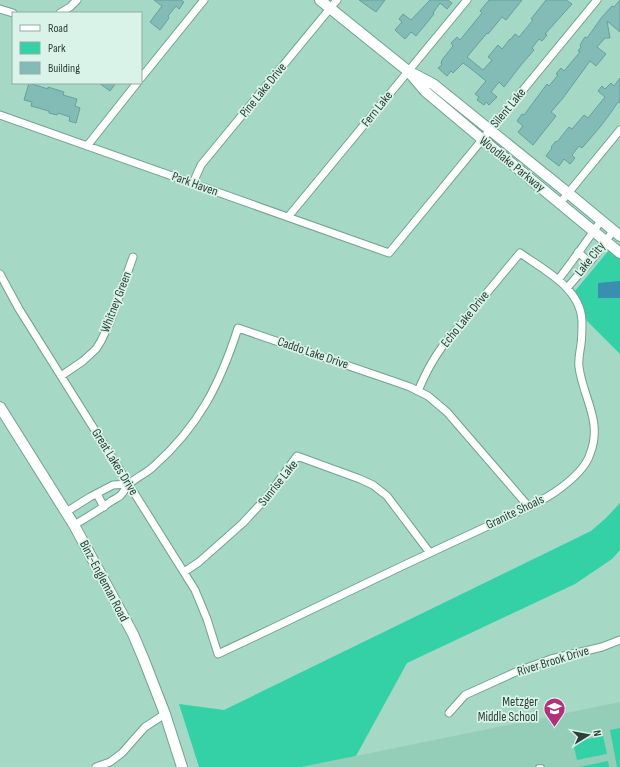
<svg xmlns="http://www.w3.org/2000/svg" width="620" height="767" font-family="'Sofia Sans Condensed',sans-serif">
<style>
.built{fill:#94ceb8}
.green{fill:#34d1a6}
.water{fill:#398eb1}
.building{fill:#83bcb7;stroke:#67a09b}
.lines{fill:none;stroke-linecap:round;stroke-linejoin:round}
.lane-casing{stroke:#71a390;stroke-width:5.5}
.street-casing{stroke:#71a390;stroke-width:9}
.secondary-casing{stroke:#71a390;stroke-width:12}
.lane{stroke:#fff;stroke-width:3.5}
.street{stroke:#fff;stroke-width:7}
.secondary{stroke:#fff;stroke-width:10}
.labels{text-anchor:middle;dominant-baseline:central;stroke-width:3.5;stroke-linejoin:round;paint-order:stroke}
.street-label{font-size:13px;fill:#2c413a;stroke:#daf3e9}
.poi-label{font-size:13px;fill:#2c413a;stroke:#daf3e9;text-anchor:end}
</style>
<rect width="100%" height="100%" fill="#a5d8c5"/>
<path class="built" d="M620,702V767H301L356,756Z"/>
<path class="green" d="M609,250L620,258V354L587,321L581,302L575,291Z
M620,503V550L612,559L575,584L407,663L356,756L301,767H199L179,704L224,710L591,531L606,518Z
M620,728V767H617L610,730Z
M603,736L607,754L577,760L573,742Z
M608,761L609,767H579Z"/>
<path class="water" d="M620,281V298H598V283Z"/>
<path class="building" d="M154,0H181L184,2L179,9L176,6L168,16L169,18L160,30L150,22L162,6Z
M359,0H385L376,12Z
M430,0H448L452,3L447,9L440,3L433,13L434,14L416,36L411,32L405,39L395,30L402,22L399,19L403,14L411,20Z
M489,0H522L506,20L502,17L488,34L487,33L467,57L483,70L492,60L488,57L498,45L502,49L510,39V40L515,34L519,37L533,20L531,19L546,0H566L572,4L545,34L547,35L542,41L539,39L532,48L534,50L521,65L504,87L499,82L491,92L497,97L489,105L486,102L484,105L477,100L479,97L475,94L486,81L470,68L463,63L453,73L451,71L447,76L438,68L442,65L441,64L442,60L453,46L451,43L457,37L460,40L482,13L480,11Z
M620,0V32L607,21L610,38H605L597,47L606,54L596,66L590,61L563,98L551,112L556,116L533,145L518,132L523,126L517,121L522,114L524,115L547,84L549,86L558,75L556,74L561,68L564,71L580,52L578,51L581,47L580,45L585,37L587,38L602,17L612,6L614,7Z
M620,78V103L618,102L612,111L600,127L582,148L579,146L572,155L575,158L570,164L564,159L559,166L546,156L552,148L551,147L556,141L557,142L569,127L572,129L584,115L588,118L605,97L598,91L602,86L605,89L611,83L614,86Z
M29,83L48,89V87L64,92L63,95L77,99L75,106L80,108L76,123L69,121L70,117L58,113L57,115L49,113V111L31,106L32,102L24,100Z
M99,83H116L110,91Z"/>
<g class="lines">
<defs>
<path id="lane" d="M538,767H542"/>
<path id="street" d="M0,9L13,13
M60,13L70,7L77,0
M141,78L204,0
M0,115L389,253L597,0
M87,146L137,83
M193,183L201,165L337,0
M560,203L620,130
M288,217L467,0
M578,252L589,262
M0,274L19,309L195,590L207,619L218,654C289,621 359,586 430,553C455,541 480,530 505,518C522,510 539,503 555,492C568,483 585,470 590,454C603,421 583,398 579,367C578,359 580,352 581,344C582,337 582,329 582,321C581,288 544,270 520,253L442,347C431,362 425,374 418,391
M558,280C573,261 587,240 601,221
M567,288L594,257L613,231
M61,376L83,361L96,349L101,341L110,322L133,257
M97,494L104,507
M66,512L90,497L113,485L129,484
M74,525C86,518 98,511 110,502C113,500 117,498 120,496C124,492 126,487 129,484C137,477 147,473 154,466C199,426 220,384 238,328L390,380L410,387L428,396L447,412L529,507
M184,572L199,562L243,523L268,496L297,456L360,479L373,485L387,496L430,553
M449,713L465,695L518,671L551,659L602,647L620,640
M96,767L110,762L122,753L145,727L165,714"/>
<path id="secondary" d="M320,0L408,71L426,92L482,139L620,253
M414,74L433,84L568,193L620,236
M0,407L74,525L133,634L144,660L165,714L182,767"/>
</defs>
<use href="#lane" class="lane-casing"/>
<use href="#street" class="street-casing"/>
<use href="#secondary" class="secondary-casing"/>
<use href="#lane" class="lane"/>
<use href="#street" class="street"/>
<use href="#secondary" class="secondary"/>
</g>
<defs>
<symbol id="school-pin" viewBox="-11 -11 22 30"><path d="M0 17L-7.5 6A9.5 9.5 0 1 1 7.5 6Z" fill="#b2307b" stroke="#daf3e9"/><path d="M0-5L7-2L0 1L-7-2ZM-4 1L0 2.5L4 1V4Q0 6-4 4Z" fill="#fff"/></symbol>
</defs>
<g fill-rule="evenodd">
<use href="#school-pin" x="542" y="696" width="25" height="34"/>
</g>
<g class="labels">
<g class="street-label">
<text transform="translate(263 90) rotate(-51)">Pine Lake Drive</text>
<text transform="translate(508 108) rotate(-50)">Silent Lake</text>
<text transform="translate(377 109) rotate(-51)">Fern Lake</text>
<text transform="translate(512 164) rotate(39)">Woodlake Parkway</text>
<text transform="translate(195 184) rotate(20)">Park Haven</text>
<text transform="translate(590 259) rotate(-51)">Lake City</text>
<text transform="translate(116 302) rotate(-69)">Whitney Green</text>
<text transform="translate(465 319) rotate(-51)">Echo Lake Drive</text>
<text transform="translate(313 353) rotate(19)">Caddo Lake Drive</text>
<text transform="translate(115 462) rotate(58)">Great Lakes Drive</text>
<text transform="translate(278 483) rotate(-51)">Sunrise Lake</text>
<text transform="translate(515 512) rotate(-26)">Granite Shoals</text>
<text transform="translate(104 581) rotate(62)">Binz-Engleman Road</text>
<text transform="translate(553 661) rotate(-17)">River Brook Drive</text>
</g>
<g class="poi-label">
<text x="538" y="702">Metzger<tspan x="538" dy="15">Middle School</tspan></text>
</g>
</g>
<rect x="12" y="12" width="130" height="72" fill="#daf3e9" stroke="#94aca3"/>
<rect x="20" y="25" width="20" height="6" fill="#ffffff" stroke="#94aca3"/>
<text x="48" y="32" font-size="12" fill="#2c413a">Road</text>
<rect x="20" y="42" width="20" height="12" fill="#34d1a6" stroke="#94aca3"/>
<text x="48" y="52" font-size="12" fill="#2c413a">Park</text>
<rect x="20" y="62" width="20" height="12" fill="#83bcb7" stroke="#94aca3"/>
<text x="48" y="72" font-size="12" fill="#2c413a">Building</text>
<g transform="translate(588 735) rotate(79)" stroke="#daf3e9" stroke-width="3" paint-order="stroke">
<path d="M0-3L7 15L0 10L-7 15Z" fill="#2c413a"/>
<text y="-6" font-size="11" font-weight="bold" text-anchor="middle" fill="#2c413a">N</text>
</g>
</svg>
